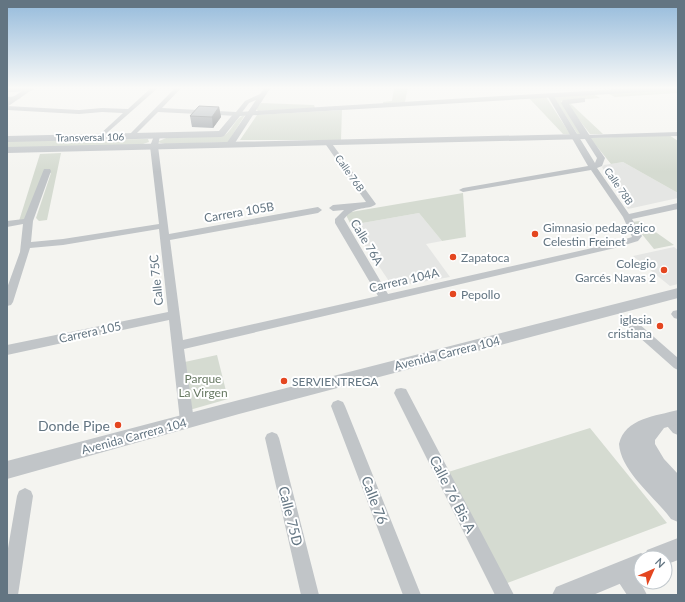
<svg xmlns="http://www.w3.org/2000/svg" width="685" height="602" font-family="Lato,sans-serif">
<style>
.built{fill:#e5e6e4}
.green{fill:#d5dbd1}
.lines{fill:none;stroke-linecap:round;stroke-linejoin:round}
.minor{fill:#c1c5c8;fill-rule:evenodd}
.tertiary{fill:#c1c5c8;fill-rule:evenodd}
.wall{fill:#91979d}
.shaded-wall{fill:#767b7f}
.building{fill:#a9b0b6;stroke:#767b7f}
.poi-dot{fill:#e44620;stroke:#fff;stroke-width:1.5}
.labels{text-anchor:middle;dominant-baseline:central;stroke-width:4;stroke-linejoin:round;paint-order:stroke}
.far-street-label{font-size:10px;fill:#637582;stroke:#fff}
.street-label{font-size:12px;fill:#637582;stroke:#fff}
.poi-label{font-size:12px;fill:#637582;stroke:#fff;text-anchor:start}
.park-label{font-size:12px;fill:#677962;stroke:#fff}
.near-poi-label{font-size:14px;fill:#637582;stroke:#fff;text-anchor:end}
.near-street-label{font-size:14px;fill:#637582;stroke:#fff}
</style>
<rect width="100%" height="100%" fill="#f4f4f0"/>
<path class="built" d="M623,162L678,193V198L628,209L602,167L604,165Z
M419,213L442,241L426,244L450,277L393,287L351,225Z
M674,247L678,250V284L670,286L633,256Z"/>
<path class="green" d="M394,87H408L405,102L383,104V102L392,101Z
M678,89V93L615,97L607,93Z
M593,94L600,98L561,101L583,134L578,135L553,96Z
M546,97L570,134H563L529,98Z
M261,103L314,105L315,108L258,111L256,109Z
M567,104H571L603,134H590Z
M342,110L341,140H240L257,115Z
M245,115L228,142L165,144L157,142L166,138L223,136C233,131 234,118 245,115Z
M669,135L678,141V193L623,162L611,164L590,138Z
M145,139H148L149,142L140,145L7,148V141Z
M61,153L47,220L39,221L36,218L51,173L48,174L31,218L19,221L40,154Z
M463,193L466,237L442,241L419,213L351,225L345,213Z
M640,221L674,245L654,249L632,222Z
M217,355L228,399L186,411L180,363Z
M590,428L667,523L502,585L445,473Z"/>
<g class="lines">
<path class="minor" d="M152,87H159L100,139L98,138V136L123,113L102,112L79,114L7,110V106L79,110L102,108L128,109Z
M176,87H182L162,108L236,112L245,101L260,94L265,87H271L233,146H230L226,144L256,100L249,103L240,115L238,116L158,112L133,137H129V135Z
M7,88L31,87L34,89L31,91L7,92Z
M548,94L553,95L595,163L597,158L583,136L584,135L678,132V136L591,138L605,158L602,166L597,168L629,214L678,203V209L632,219L642,236L638,241L615,248L184,349L194,421L192,425L187,427L182,425L180,421L169,320L7,355V345L168,312L159,229L63,245L30,248L13,302L11,305L7,306V288L20,252L23,224L7,227V221L24,219L44,169H50L51,171L33,221L31,242L63,239L159,224L150,146L154,136L157,134L160,136L158,146L169,234L318,207L322,210L318,213L170,240L183,340L378,296L335,223V219L344,210L333,211L329,208L333,205L366,202L324,142L328,140L330,141L376,204C368,211 356,204 344,219L388,294L610,244L632,237L623,217L591,170L463,192L459,190L463,188L588,166L547,95Z
M7,97L18,96L21,98L7,101Z
M678,310V319L674,318L671,314L673,311Z
M634,322L638,323L678,358V370L674,368L630,329L628,326L630,323Z
M401,388L406,389L514,595H495L394,393L396,389Z
M338,400L343,402L345,406L421,595H403L331,406L333,402Z
M669,414L678,420V435L673,433L662,420L664,416Z
M272,432L277,434L279,438L319,595H301L265,438L267,434Z
M25,488L31,491L33,496L18,595H7V554L17,496L19,491Z
M621,563C632,568 642,584 647,595H627L612,572L615,566Z"/>
<path class="tertiary" d="M28,87H36L7,107V101Z
M653,87H678V90L240,116L224,136L221,137L7,142V136L219,131L235,112H238Z
M582,98H585V102L569,104L590,136L586,139L7,153V147L580,134L561,103L563,100Z
M678,288V298L239,414L7,479V461L239,400Z
M678,410V424L664,428L655,440V444L664,459L678,474V522L671,519C655,497 621,472 619,444C625,418 656,416 678,410Z
M678,538V560L665,565V558H641V575L593,595H552L556,587L641,553L645,555L647,550Z"/>
</g>
<path class="wall" d="M219,107L221,117L213,128L192,127L190,116Z"/>
<path class="shaded-wall" d="M219,107L221,117L213,128L212,117Z"/>
<path class="building" d="M199,106L219,107L212,117L190,116Z"/>
<linearGradient id="sky" x2="0" y2="1"><stop stop-color="#94badb"/><stop offset="0.51" stop-color="#fafaf8"/><stop offset="1" stop-color="#fafaf8" stop-opacity="0"/></linearGradient>
<rect width="685" height="172" fill="url(#sky)"/>
<g class="poi-dot">
<circle cx="535" cy="234" r="4"/>
<circle cx="453" cy="257" r="4"/>
<circle cx="664" cy="270" r="4"/>
<circle cx="453" cy="294" r="4"/>
<circle cx="660" cy="326" r="4"/>
<circle cx="284" cy="381" r="4"/>
<circle cx="118" cy="425" r="4"/>
</g>
<g class="labels">
<g class="far-street-label">
<text transform="translate(90 137) rotate(-1)">Transversal 106</text>
<text transform="translate(350 173) rotate(55)">Calle 76B</text>
<text transform="translate(619 186) rotate(56)">Calle 78B</text>
</g>
<g class="street-label">
<text transform="translate(239 212) rotate(-10)">Carrera 105B</text>
<text transform="translate(367 242) rotate(59)">Calle 76A</text>
<text transform="translate(156 280) rotate(-96)">Calle 75C</text>
<text transform="translate(404 280) rotate(-13)">Carrera 104A</text>
<text transform="translate(90 332) rotate(-12)">Carrera 105</text>
<text transform="translate(447 353) rotate(-14)">Avenida Carrera 104</text>
<text transform="translate(134 436) rotate(-15)">Avenida Carrera 104</text>
</g>
<g class="poi-label">
<text x="543" y="227">Gimnasio pedagógico<tspan x="543" dy="14">Celestin Freinet</tspan></text>
<text x="461" y="257">Zapatoca</text>
<text x="656" y="263" text-anchor="end">Colegio<tspan x="656" dy="14">Garcés Navas 2</tspan></text>
<text x="461" y="294">Pepollo</text>
<text x="652" y="319" text-anchor="end">iglesia<tspan x="652" dy="14">cristiana</tspan></text>
<text x="292" y="381">SERVIENTREGA</text>
</g>
<g class="park-label">
<text x="203" y="378">Parque<tspan x="203" dy="14">La Virgen</tspan></text>
</g>
<g class="near-poi-label">
<text x="110" y="425">Donde Pipe</text>
</g>
<g class="near-street-label">
<text transform="translate(453 494) rotate(63)">Calle 76 Bis A</text>
<text transform="translate(375 500) rotate(69)">Calle 76</text>
<text transform="translate(291 516) rotate(76)">Calle 75D</text>
</g>
</g>
<rect width="685" height="602" fill="none" stroke="#637582" stroke-width="16"/>
<g transform="translate(653 570) rotate(45)"><circle r="19" fill="#ffffff" stroke="#c1c8cd"/>
<path d="M0-3L7 15L0 10L-7 15Z" fill="#e44620"/>
<text y="-6" font-size="11" font-weight="bold" text-anchor="middle" fill="#637582">N</text>
</g>
</svg>
